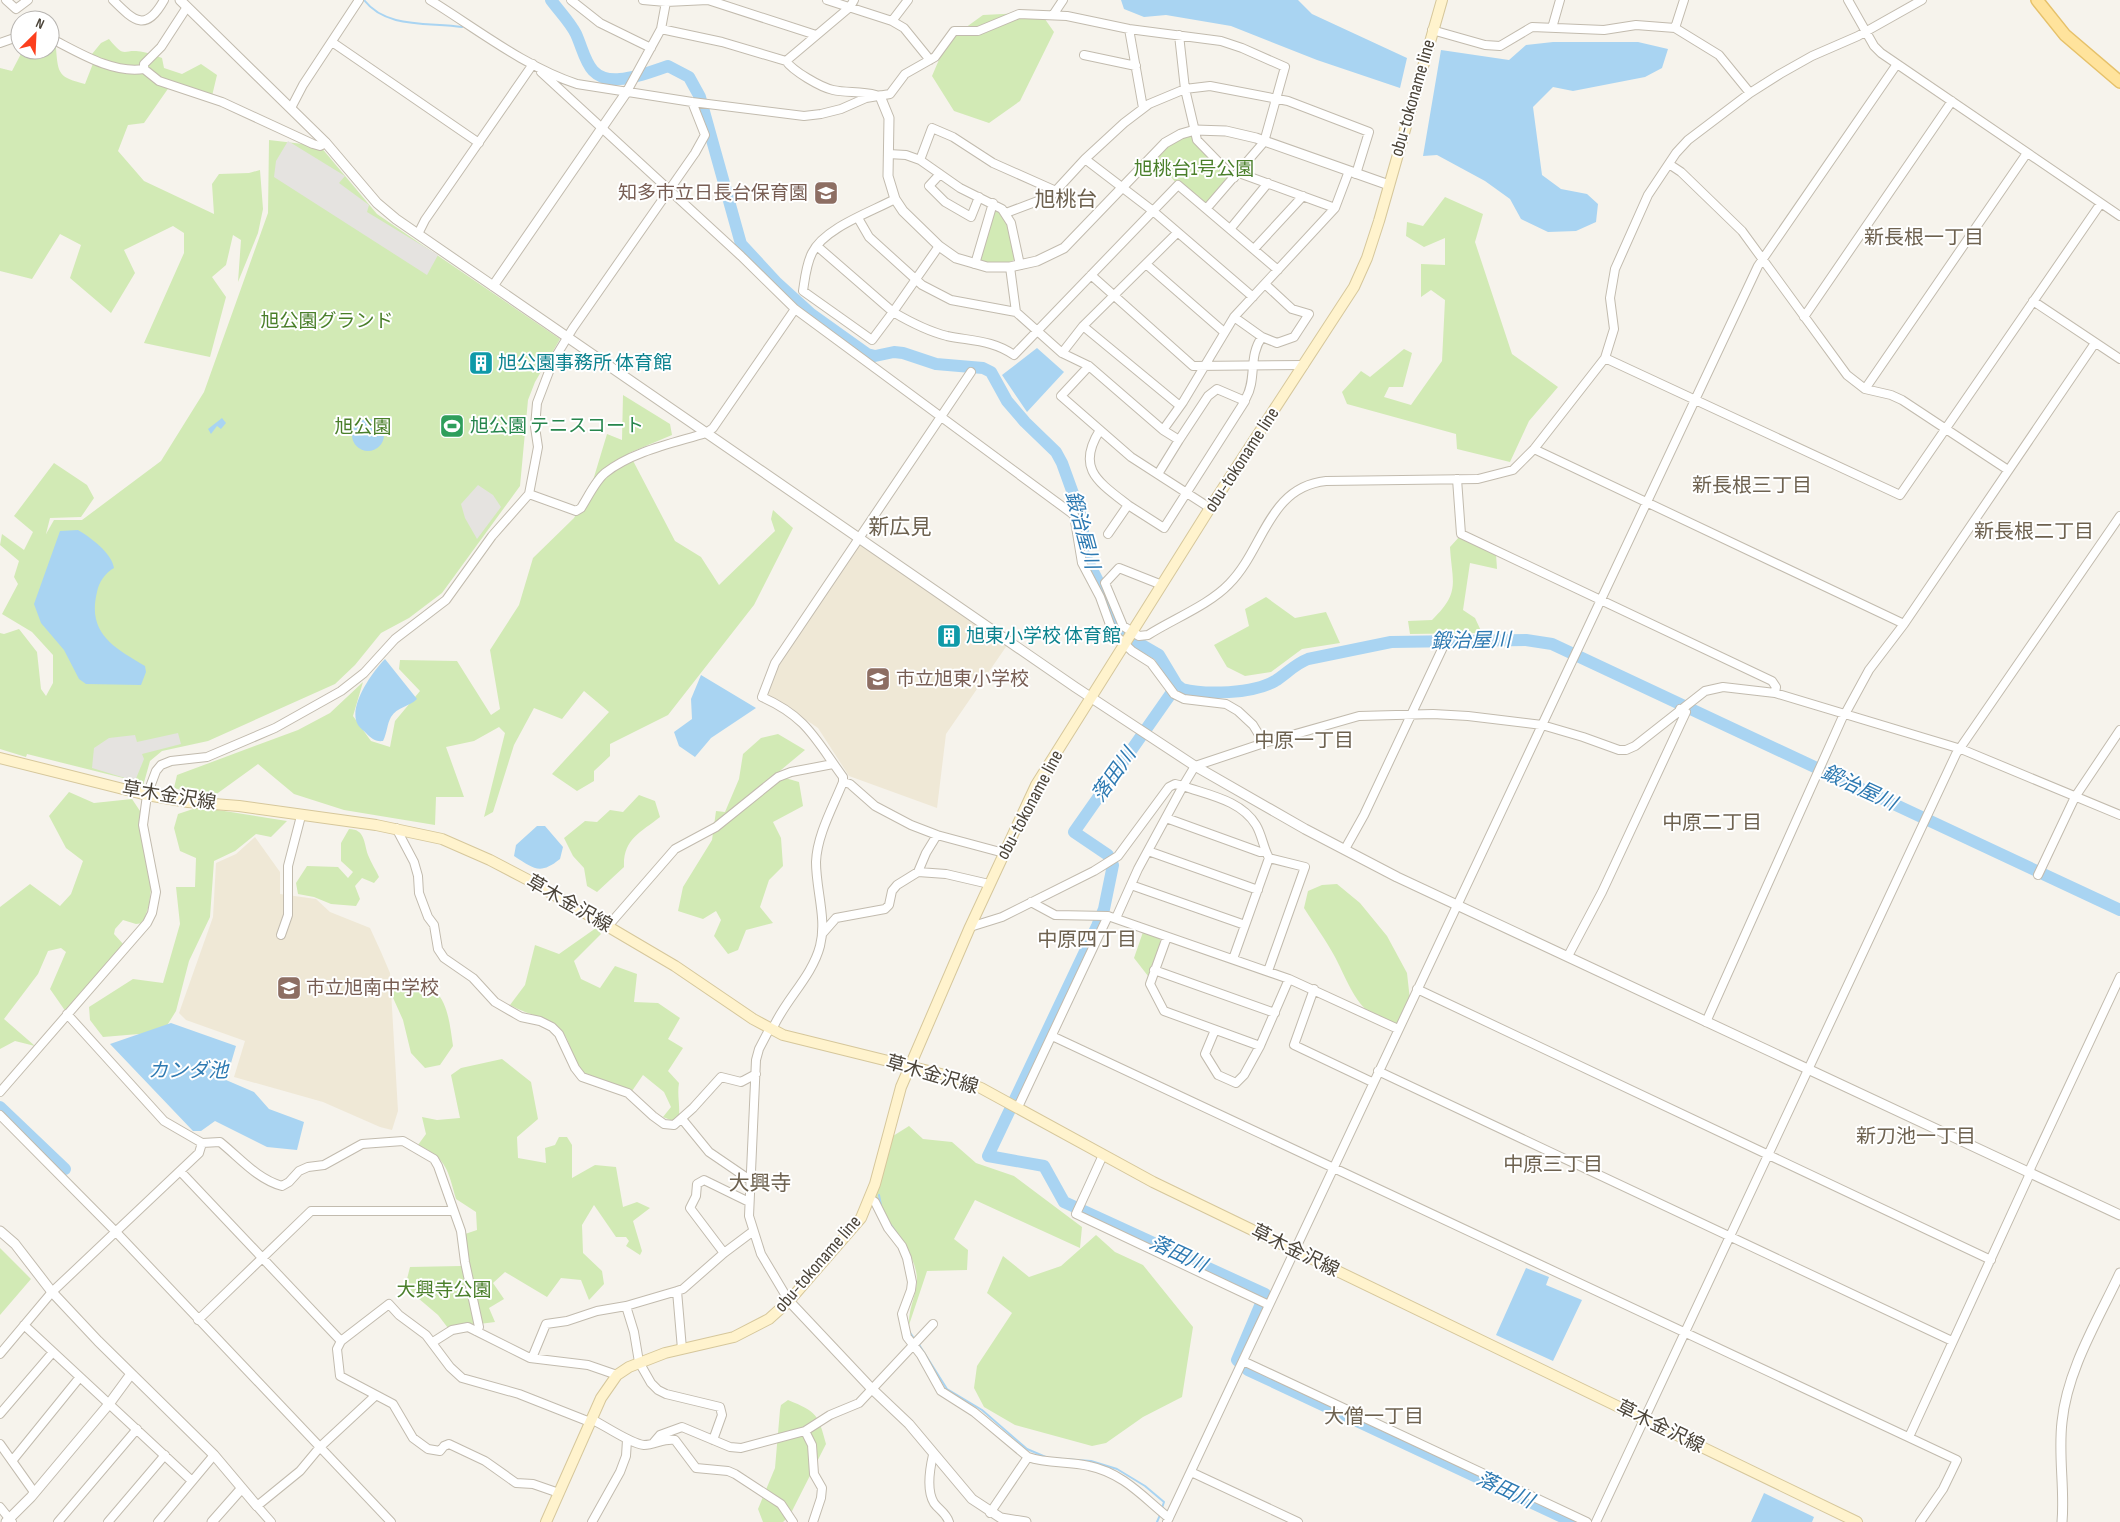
<svg xmlns="http://www.w3.org/2000/svg" width="2120" height="1522" font-family="'Sofia Sans Condensed','Noto Sans JP',sans-serif">
<style>
.education{fill:#efe8d6}
.green{fill:#d2eab5}
.parking{fill:#e5e3e0}
.water{fill:#a9d4f2}
.lines{fill:none;stroke-linecap:round;stroke-linejoin:round}
.stream{stroke:#a9d4f2;stroke-width:2}
.river{stroke:#a9d4f2;stroke-width:12}
.minor-casing{stroke:#c2bbae;stroke-width:10}
.tertiary-casing{stroke:#c2bbae;stroke-width:11}
.secondary-casing{stroke:#d6c79b;stroke-width:12}
.primary-casing{stroke:#e6c16a;stroke-width:14}
.minor{stroke:#fff;stroke-width:8}
.tertiary{stroke:#fff;stroke-width:9}
.secondary{stroke:#fff3cd;stroke-width:10}
.primary{stroke:#ffe39c;stroke-width:11}
.labels{text-anchor:middle;dominant-baseline:central;stroke-width:4;stroke-linejoin:round;paint-order:stroke}
.street-label{font-size:19px;fill:#4b4439;stroke:#fff}
.park-label{font-size:19px;fill:#4a7f2a;stroke:#fff}
.education-label{font-size:19px;fill:#785e54;stroke:#fff;text-anchor:start}
.culture-label{font-size:19px;fill:#0d838f;stroke:#fff;text-anchor:start}
.leisure-label{font-size:19px;fill:#27864d;stroke:#fff;text-anchor:start}
.neighbourhood-label{font-size:20px;fill:#6e6250;stroke:#fff}
.water-label{font-size:20px;font-style:italic;fill:#2e7ab2;stroke:#fff}
.quarter-label{font-size:21px;fill:#6e6250;stroke:#fff}
</style>
<rect width="100%" height="100%" fill="#f6f3ec"/>
<path class="education" d="M860,537L1010,641L946,734L937,808L849,776L818,728L783,704L766,697V693L777,664Z
M255,837L280,872V894L316,899L330,912L370,928L381,952L390,973L398,1111L392,1130L380,1127L323,1102L234,1077L245,1041L186,1020L179,1013L213,917L216,863L236,854Z"/>
<path class="green" d="M1040,12L1054,32L1020,101L989,123L954,111L932,76L947,41L983,15Z
M109,39C126,60 122,48 143,52C149,53 156,56 162,58L164,68L182,74L201,64L217,75L212,96L172,83L144,123L128,125L118,151L144,181L214,214L212,184L219,174L249,173L260,170L263,209L258,233L238,282L241,240L233,235L226,265L212,277L226,297L210,357L144,343L184,253V233L173,226L124,250L135,273L111,313L70,278L81,245L60,234L32,279L0,271V68L12,71L23,50H50V46L56,48C58,75 59,77 85,84L94,61L92,54L101,43Z
M1195,130L1197,140L1234,178L1207,208L1178,185L1152,156L1165,143Z
M269,140L320,146L377,214L560,339L535,382L528,400L520,486L442,593L409,618L381,633L355,665L335,684L208,741L162,751L150,761L143,786L135,781L27,754L26,757L0,749V633L4,634L19,629L37,652L41,689L46,696L53,683V655L32,632L2,614L18,584L14,577L19,561L0,545L2,534L24,550L33,532L14,516L54,463L87,485L94,498L81,517L50,518L46,534L54,520H82L161,461L204,392L268,213Z
M1445,197L1483,214L1475,242L1512,354L1558,387L1529,421L1510,462L1457,449L1456,434L1347,404L1342,392L1361,371L1370,377L1404,349L1412,353L1403,387H1389L1384,397L1411,405L1442,361L1445,300L1431,290L1421,297V264L1445,265V238L1424,247L1406,236L1407,222L1423,226Z
M993,203L1002,209L1019,256C1008,267 990,267 975,264Z
M623,395L670,424L672,435L629,453L675,541L701,557L719,585L775,531L771,519L773,510L793,528L754,605L668,715L610,744V756L594,771V781L577,791L552,774L609,712L584,691L562,719L534,708L514,745L493,812L484,817L505,733L499,727L474,741L446,747L464,797H436L435,825L344,810L294,794L258,764L211,798L174,788L177,775L298,730L330,713L363,682L353,716L371,741L390,747L395,721L420,691L399,669L400,660L457,661L491,715L500,709L490,650L519,605L533,558L574,518L591,487L607,434L622,440Z
M1460,536L1496,554L1497,569L1470,563L1463,610L1475,618L1482,633L1410,634L1408,621L1432,620C1461,592 1452,583 1450,547Z
M1266,597L1295,618L1326,612L1340,643L1302,649L1271,672L1245,676L1227,667L1214,645L1249,626L1245,609Z
M778,734L805,750L775,775L799,782L803,806L773,822L781,838L783,866L769,880L760,907L773,923L746,930L738,950L728,954L714,936L721,920L716,911L703,919L678,911L683,887L712,840L716,811L725,812L739,779L743,754L761,738Z
M69,792L94,803L132,799L140,811V827L152,881L149,905L143,923L136,924L123,920L115,929L114,934L124,945L66,1012L50,989L66,952L61,948L48,951L38,974L4,1019L35,1046L15,1041L0,1049V907L30,884L60,906L71,894L83,861L66,848L49,816Z
M639,795L655,801L660,817C640,833 623,839 624,867L597,892L587,886L584,868L573,856L564,838L585,821L597,822L610,810L623,812Z
M199,807L287,821L271,837L256,834L235,851L214,861L210,917L189,961L176,1011L163,1032L103,1037L90,1020L89,1007L133,979L163,983L180,924L176,887H195L196,858L180,851L174,828L178,814Z
M349,829C365,829 364,843 368,855C371,863 376,870 379,877L374,883L362,878L355,886L360,899L356,906L331,904L314,897L298,894L296,883L307,866L338,867L348,878L353,872L341,861V843Z
M1337,884L1360,903L1387,936L1407,973L1410,1000L1405,1020L1392,1027C1356,1010 1352,990 1335,957C1326,940 1314,924 1304,908L1308,891L1322,885Z
M596,928L601,934L574,961L581,979L600,988L615,966L637,974L634,1002L658,1003L680,1018L668,1039L683,1048L668,1071L679,1083C677,1095 680,1104 679,1116L673,1121L663,1117L671,1107L664,1092L643,1075L632,1091C617,1086 590,1082 579,1069C571,1058 571,1040 561,1030C546,1016 527,1015 510,1005L525,985L535,945L559,954Z
M1143,932L1159,937L1161,942L1148,976L1134,958Z
M404,980C446,982 448,1011 453,1046L440,1065L425,1068L411,1053L403,1020L390,991Z
M502,1059L531,1082L538,1119L517,1137L518,1158L546,1163L545,1148L555,1145L559,1137H567L572,1145V1178L595,1165L616,1167L623,1207L637,1202L650,1208L633,1221L642,1251L640,1255L626,1246L629,1241L626,1237H616L594,1205L582,1225L583,1253L602,1271L604,1284L589,1300L581,1280L561,1278L547,1297L505,1272L493,1283L504,1299L489,1308L495,1322L448,1328L438,1315L405,1287L410,1267L461,1266L476,1305L465,1234L477,1230L476,1212L456,1199C448,1171 447,1158 418,1145L426,1134L422,1117L437,1120L460,1118L451,1075L461,1068Z
M909,1126L923,1139L952,1142L976,1163L1014,1176L1082,1227L1080,1248L975,1200L954,1239L968,1250L967,1270L927,1271L909,1325C908,1309 917,1294 917,1279C916,1256 899,1239 888,1221C883,1214 879,1205 875,1197L893,1136Z
M1096,1235L1115,1252L1143,1265L1193,1327L1182,1397L1143,1417L1106,1443L1092,1446L1015,1425L984,1407L974,1388L977,1366L1012,1313L987,1293L1003,1256L1029,1277L1061,1266Z
M0,1248L31,1279L0,1315Z
M788,1400C817,1412 818,1414 826,1444L790,1515L783,1522H763L758,1509L775,1468L780,1410L781,1405Z"/>
<path class="parking" d="M288,141L345,176L339,183L369,205L367,212L438,255L427,275L274,177L276,161Z
M478,485L493,495L501,507L477,539L465,518L461,504Z
M178,733L181,744L142,754L144,759L135,781L92,768L94,748L109,738L135,735L137,742Z"/>
<path class="water" d="M1121,0H1298L1312,14L1407,58L1400,88L1317,60L1231,26L1166,15L1144,17L1124,9Z
M1553,42H1638L1668,49L1662,68L1645,77L1573,91L1553,87L1533,107L1542,175L1561,189L1587,194L1598,204L1596,222L1576,231L1548,232L1521,219L1510,199L1485,181L1437,155L1423,156L1441,50L1509,60L1526,45Z
M1037,348L1064,372L1027,412L1002,375Z
M222,418L226,423L221,429L217,426L211,434L208,429Z
M352 435a16 16 0 1 1 32 0a16 16 0 1 1-32 0Z
M78,530C90,537 112,553 114,568C105,573 99,582 97,592C87,633 113,647 145,666L146,672L141,685L86,684L79,679L64,650L41,623L34,604L60,531Z
M385,659L417,699C409,707 397,707 391,717C387,724 387,733 383,741C375,742 371,738 366,733C364,731 360,728 358,725C347,707 373,671 385,659Z
M701,675L756,708L711,738L695,757L679,746L674,732L692,719L691,699Z
M537,826H545L563,847L560,859C540,875 534,869 514,856L516,845Z
M171,1023L236,1046L226,1080L254,1092L269,1109L304,1122L297,1150L267,1147L215,1121L201,1131H193L110,1044Z
M1526,1268L1549,1277L1546,1285L1582,1300L1553,1361L1496,1335Z
M1764,1493L1814,1517L1812,1522H1751Z"/>
<g class="lines">
<path class="stream" d="M364,0C386,29 429,22 462,27
M879,1195L881,1205
M891,1225L905,1245
M909,1331L915,1340
M918,1343L947,1389L982,1410L1027,1449L1048,1458L1091,1461L1117,1469L1145,1486L1164,1502L1162,1508
M1157,1522L1160,1515"/>
<path class="river" d="M551,0C559,11 570,22 576,34C586,56 587,82 620,79C636,78 653,71 668,66L689,77L700,97L741,244L777,283L811,314L867,354L875,356L894,352L903,353L936,364L983,368L991,372L1007,401L1025,422L1056,452L1062,463L1083,521V552L1102,589L1116,626L1133,640L1159,655L1177,685L1182,689C1205,695 1253,694 1275,681C1286,674 1295,664 1308,659L1391,642L1526,640L1552,644L2120,910
M1108,855L1074,832L1177,685
M1113,865L1104,909L1097,926L988,1156L1044,1166L1064,1202L1265,1294L1237,1360L1248,1370L1573,1522
M0,1107L65,1169"/>
<defs>
<path id="minor" d="M6,0L16,9L28,0
M113,0C135,22 146,32 164,0
M430,0C477,29 525,67 577,84L692,102L804,116L821,114L841,109L866,98L890,94L905,74L935,57L954,31H978L1019,14L1067,16L1129,29L1221,41L1242,48L1285,67L1264,142L1207,208
M571,0L600,23L651,48
M643,0L666,2L708,0
M708,0L816,35
M827,0L892,21L904,28L930,60
M1848,0L1874,46L1881,53L2120,216
M1053,15L1063,0
M892,21L908,0
M1552,28L1560,0
M1675,28L1684,0
M661,29L722,42L786,61L850,7L854,0
M1129,29L1143,108
M1432,30L1485,45L1500,46L1532,27L1604,30L1636,25L1675,28L1719,55L1750,93
M1179,35L1185,89L1197,140L1234,178
M50,38C78,52 112,74 144,69L159,81L222,102L313,144L320,146L326,143
M332,42L479,143
M0,43L20,36
M1084,55L1136,66
M786,61C793,71 820,87 833,90C846,93 861,91 876,95
M144,69V64L161,47L187,7
M541,72L741,256L795,309L1074,515L1082,563L1100,597L1113,633L1132,651L1151,663L1174,694L1184,699L1226,704L1238,711L1253,725L1264,743
M626,93L661,29L666,2
M291,108L303,85L359,0
M888,154L906,155L920,160L960,188L1002,209L1011,223L1020,265
M920,160L932,128L953,137L993,163L1056,191
M1669,164L1681,172L1742,231L1847,375L1865,389L1891,395L1902,400L2008,470
M1239,173L1335,208
M940,174L929,186L945,202L971,217L979,197
M1006,213L1051,196L1085,159
M858,218L869,237L922,285L951,300L1016,312L1062,353L1089,366L1163,430L1183,402L1234,317L1335,208L1349,171
M1231,228L1268,183
M418,234L425,220L533,64
M817,246L893,312L872,340L803,291C805,278 806,265 812,253C824,228 871,212 895,199
M939,246L893,312C910,322 927,331 947,336C971,341 993,340 1014,355L1178,185L1278,270
M1254,249L1303,196
M975,264L993,203
M1146,264L1224,332
M1010,267L1016,312
M1091,275L1193,366L1304,365
M1253,297L1153,211L1085,159L1124,123L1149,104L1185,89L1210,86L1288,101L1369,132L1356,174
M2033,301L2120,359
M1234,317L1262,337
M1804,317L1952,101
M1083,326L1180,406
M1062,353L1083,326L1177,233
M1605,358L1900,495L2101,203
M1089,366L1061,396L1131,457L1210,508
M1865,389L2027,153
M1246,398C1257,379 1248,356 1262,337L1277,343L1294,337L1309,314L1292,309L1265,284
M1100,430C1076,468 1097,481 1128,505L1108,534
M1534,449L1904,624
M1158,474L1179,440
M1457,479L1461,534L1772,681L1776,687L1775,693
M529,494L576,511L581,508C588,497 596,480 605,473C633,451 674,443 706,433L713,428L795,309
M1128,505L1164,528L1245,401L1217,389L1208,396L1179,440L1163,430
M1162,585L1119,568L1105,583L1123,626L1139,636L1148,635C1173,619 1209,605 1229,584C1264,549 1268,487 1326,481L1478,479L1513,470L1534,449L1605,358L1614,329L1610,298L1615,269L1648,195L1676,153L1688,140L1750,93L1780,74L1812,56L1858,36L1922,0
M1845,714L1869,670L1904,624L2095,343
M843,782L850,784L875,806L911,825L937,835L1004,853
M1166,818L1260,852H1266
M396,828L414,862L418,876L419,893L428,917L434,925L438,949L444,958L473,978L495,1002L521,1017L540,1021L552,1027L559,1034L575,1068L582,1077L628,1093L653,1116L664,1124L674,1125L693,1108L721,1077L741,1082L756,1074
M1345,849L1364,815L1444,645
M1148,851L1258,890
M918,872L946,874L989,884
M2038,875L2075,797L2120,730
M1131,885L1245,925
M1031,902L1055,915L1108,916
M1116,918L1138,869L1183,786C1208,795 1241,800 1256,825C1262,835 1263,847 1269,858L1305,867L1268,971
M608,926L675,849L716,827L778,777L791,772L833,764
M970,927L1002,917L1094,871L1118,856L1169,787L1175,784L1183,786L1195,766L1264,743L1359,716L1433,714L1468,716L1542,725L1583,737L1619,750H1626L1635,746L1705,691L1723,687L1775,693L1961,749L2120,815
M822,934L836,918L885,909L889,905L892,891L897,885L918,872L926,853L937,835
M281,935L288,915V866L301,816
M1167,937L1150,984L1164,1011L1260,1046L1289,979
M1568,956L1602,892L1686,712L1680,709
M1233,959L1269,858
M1154,970L1275,1013
M1314,989L1294,1045L1372,1082
M1417,989L1991,1260
M67,1014L164,1121L202,1143L220,1142C240,1158 257,1179 282,1186L289,1182L299,1171L308,1167L324,1165L362,1144L403,1141L434,1159L438,1166L461,1231L465,1262L479,1327L476,1331
M1706,1022L1844,714
M770,1028L759,1049L756,1060L749,1216L761,1254L789,1301
M772,1030C784,1001 812,977 820,946C827,919 816,890 816,862C817,835 833,807 843,782V777C815,739 807,717 762,697L775,663L971,372
M1215,1030L1205,1054L1218,1075L1236,1083L1244,1075L1260,1046
M1052,1036L1957,1460L1943,1489L1920,1522
M1378,1071L1952,1341
M0,1092L147,923L152,913L156,892L143,825L147,795L156,771L161,765L171,761L207,757L275,728L341,691L364,673L395,639L446,600L492,536L529,494L538,447L535,427L537,403L553,361L573,328L695,153L705,135L692,102
M1018,1107L1108,916L1289,979L1398,1029
M0,1115L116,1232L391,1522
M682,1119L709,1152L750,1180
M1103,1155L1076,1214L1269,1305
M180,1171L341,1341
M869,1198L875,1202L888,1228L902,1246L907,1258L912,1282L911,1290L902,1314L907,1337L921,1355L941,1391L974,1412L1028,1457
M749,1202L704,1180L697,1184L696,1196L690,1208L724,1253L752,1232
M677,1291L626,1306L634,1332L639,1362L651,1383L658,1390L666,1394L720,1407L722,1415L713,1440
M198,1320L311,1211H453
M24,1325L192,1481
M433,1342L452,1330L468,1327L530,1358L588,1365L617,1375
M682,1349L677,1291L683,1289L724,1253
M0,1354L52,1292L199,1153L202,1143
M532,1358L546,1324L567,1321L597,1311L626,1306
M1243,1361L1587,1522
M0,1414L53,1352
M591,1419C604,1425 631,1444 644,1445C655,1445 664,1438 675,1440L696,1468L728,1471L735,1474L781,1504L793,1522
M805,1431L812,1445L814,1474L822,1488L821,1498L813,1522
M1909,1437L2028,1178L2031,1167L2120,977
M654,1442L660,1435L682,1427L730,1447L741,1448L805,1431L830,1415L859,1403L933,1324
M0,1444L34,1492
M933,1455C930,1468 926,1490 934,1503C939,1510 946,1513 949,1522
M12,1461L80,1377
M1191,1472L1298,1522
M559,1493L533,1484L516,1483L485,1461L449,1444L444,1446L440,1451L428,1449L413,1438L393,1404L340,1376L337,1349L341,1341L389,1304L399,1315L426,1335L450,1367L462,1378L519,1394L590,1422
M0,1507L12,1522
M990,1513L1028,1457C1048,1464 1068,1461 1089,1466C1123,1473 1143,1497 1169,1518
M58,1522L137,1429
M108,1522L165,1455
M158,1522L214,1455
M271,1522L257,1506L300,1471L320,1447L375,1396
M592,1522L620,1472L626,1456L627,1440
M1167,1522L1758,266L1897,64
M1596,1522L1956,754L2120,516"/>
<path id="tertiary" d="M180,0L326,143L377,203L396,219L1075,687L1195,766L1305,829L1397,877L2120,1215
M880,96L889,118L888,176L895,199L903,211L939,246L956,258L987,267H1010L1037,261L1064,248L1165,143L1181,134L1195,130L1226,131L1256,138L1389,185
M493,286L626,93
M0,1231L15,1244L52,1292L98,1341L214,1455L257,1506
M789,1301L871,1388L909,1424L972,1499L1001,1518L1026,1522
M6,1522L31,1497L109,1404L131,1374
M212,1522L242,1488
M2062,1522C2065,1489 2058,1456 2062,1422C2067,1370 2098,1320 2120,1273"/>
<path id="secondary" d="M0,758L147,795L188,802L239,806L376,825L442,839L490,860L534,883L675,966L753,1019L783,1035L953,1077L981,1088L1153,1182L1857,1522
M546,1522L601,1398L617,1375L629,1367L665,1353L734,1337L769,1319L789,1301L861,1218L875,1184L901,1087L970,927L1036,785L1210,508L1354,287L1367,258L1379,221L1442,0"/>
<path id="primary" d="M2037,0L2065,35L2120,82"/>
</defs>
<use href="#minor" class="minor-casing"/>
<use href="#tertiary" class="tertiary-casing"/>
<use href="#secondary" class="secondary-casing"/>
<use href="#primary" class="primary-casing"/>
<use href="#minor" class="minor"/>
<use href="#tertiary" class="tertiary"/>
<use href="#secondary" class="secondary"/>
<use href="#primary" class="primary"/>
</g>
<defs>
<symbol id="school-square" viewBox="-11 -11 22 22"><rect x="-9" y="-9" width="18" height="18" rx="4" fill="#8d6e63" stroke="#fff"/><path d="M0-5L7-2L0 1L-7-2ZM-4 1L0 2.5L4 1V4Q0 6-4 4Z" fill="#fff"/></symbol>
<symbol id="building-square" viewBox="-11 -11 22 22"><rect x="-9" y="-9" width="18" height="18" rx="4" fill="#0f9aa8" stroke="#fff"/><path d="M-4-6H4V6H1V3H-1V6H-4ZM-2.5-4.3h1.7v1.8h-1.7ZM.8-4.3h1.7v1.8H.8ZM-2.5-1h1.7V.8h-1.7ZM.8-1h1.7V.8H.8Z" fill="#fff"/></symbol>
<symbol id="stadium-square" viewBox="-11 -11 22 22"><rect x="-9" y="-9" width="18" height="18" rx="4" fill="#2e9e5b" stroke="#fff"/><path d="M0-5a6.5 5 0 1 0 0 10a6.5 5 0 1 0 0-10ZM-3.5-1.8h7v3.6h-7Z" fill="#fff"/></symbol>
</defs>
<g fill-rule="evenodd">
<use href="#school-square" x="812" y="179" width="28" height="28"/>
<use href="#building-square" x="467" y="349" width="28" height="28"/>
<use href="#stadium-square" x="438" y="412" width="28" height="28"/>
<use href="#building-square" x="935" y="622" width="28" height="28"/>
<use href="#school-square" x="864" y="665" width="28" height="28"/>
<use href="#school-square" x="275" y="974" width="28" height="28"/>
</g>
<g class="labels">
<g class="street-label">
<text transform="translate(1413 98) rotate(-74)">obu-tokoname line</text>
<text transform="translate(1242 460) rotate(-57)">obu-tokoname line</text>
<text transform="translate(169 796) rotate(9)">草木金沢線</text>
<text transform="translate(1030 805) rotate(-62)">obu-tokoname line</text>
<text transform="translate(569 904) rotate(30)">草木金沢線</text>
<text transform="translate(932 1075) rotate(16)">草木金沢線</text>
<text transform="translate(1295 1251) rotate(26)">草木金沢線</text>
<text transform="translate(818 1264) rotate(-49)">obu-tokoname line</text>
<text transform="translate(1660 1427) rotate(26)">草木金沢線</text>
</g>
<g class="park-label">
<text x="1194" y="169">旭桃台1号公園</text>
<text x="327" y="321">旭公園グランド</text>
<text x="363" y="427">旭公園</text>
<text x="444" y="1290">大興寺公園</text>
</g>
<g class="education-label">
<text x="808" y="193" text-anchor="end">知多市立日長台保育園</text>
<text x="896" y="679">市立旭東小学校</text>
<text x="306" y="988">市立旭南中学校</text>
</g>
<g class="culture-label">
<text x="498" y="363">旭公園事務所 体育館</text>
<text x="966" y="636">旭東小学校 体育館</text>
</g>
<g class="leisure-label">
<text x="470" y="426">旭公園 テニスコート</text>
</g>
<g class="neighbourhood-label">
<text x="1924" y="238">新長根一丁目</text>
<text x="1752" y="486">新長根三丁目</text>
<text x="2034" y="532">新長根二丁目</text>
<text x="1304" y="741">中原一丁目</text>
<text x="1712" y="823">中原二丁目</text>
<text x="1087" y="940">中原四丁目</text>
<text x="1916" y="1137">新刀池一丁目</text>
<text x="1553" y="1165">中原三丁目</text>
<text x="1374" y="1417">大僧一丁目</text>
</g>
<g class="water-label">
<text transform="translate(1082 530) rotate(75)">鍛治屋川</text>
<text transform="translate(1471 641) rotate(-1)">鍛治屋川</text>
<text transform="translate(1114 775) rotate(-55)">落田川</text>
<text transform="translate(1859 788) rotate(25)">鍛治屋川</text>
<text x="188" y="1071">カンダ池</text>
<text transform="translate(1178 1254) rotate(25)">落田川</text>
<text transform="translate(1505 1490) rotate(25)">落田川</text>
</g>
<g class="quarter-label">
<text x="1066" y="199">旭桃台</text>
<text x="900" y="527">新広見</text>
<text x="760" y="1183">大興寺</text>
</g>
</g>
<g transform="translate(35 35) rotate(24)"><circle r="24" fill="#ffffff" stroke="#b7b4b0"/>
<path d="M0-4L9 19L0 12L-9 19Z" fill="#fc3f1d"/>
<text y="-8" font-size="14" font-weight="bold" text-anchor="middle" fill="#4b4439">N</text>
</g>
</svg>
